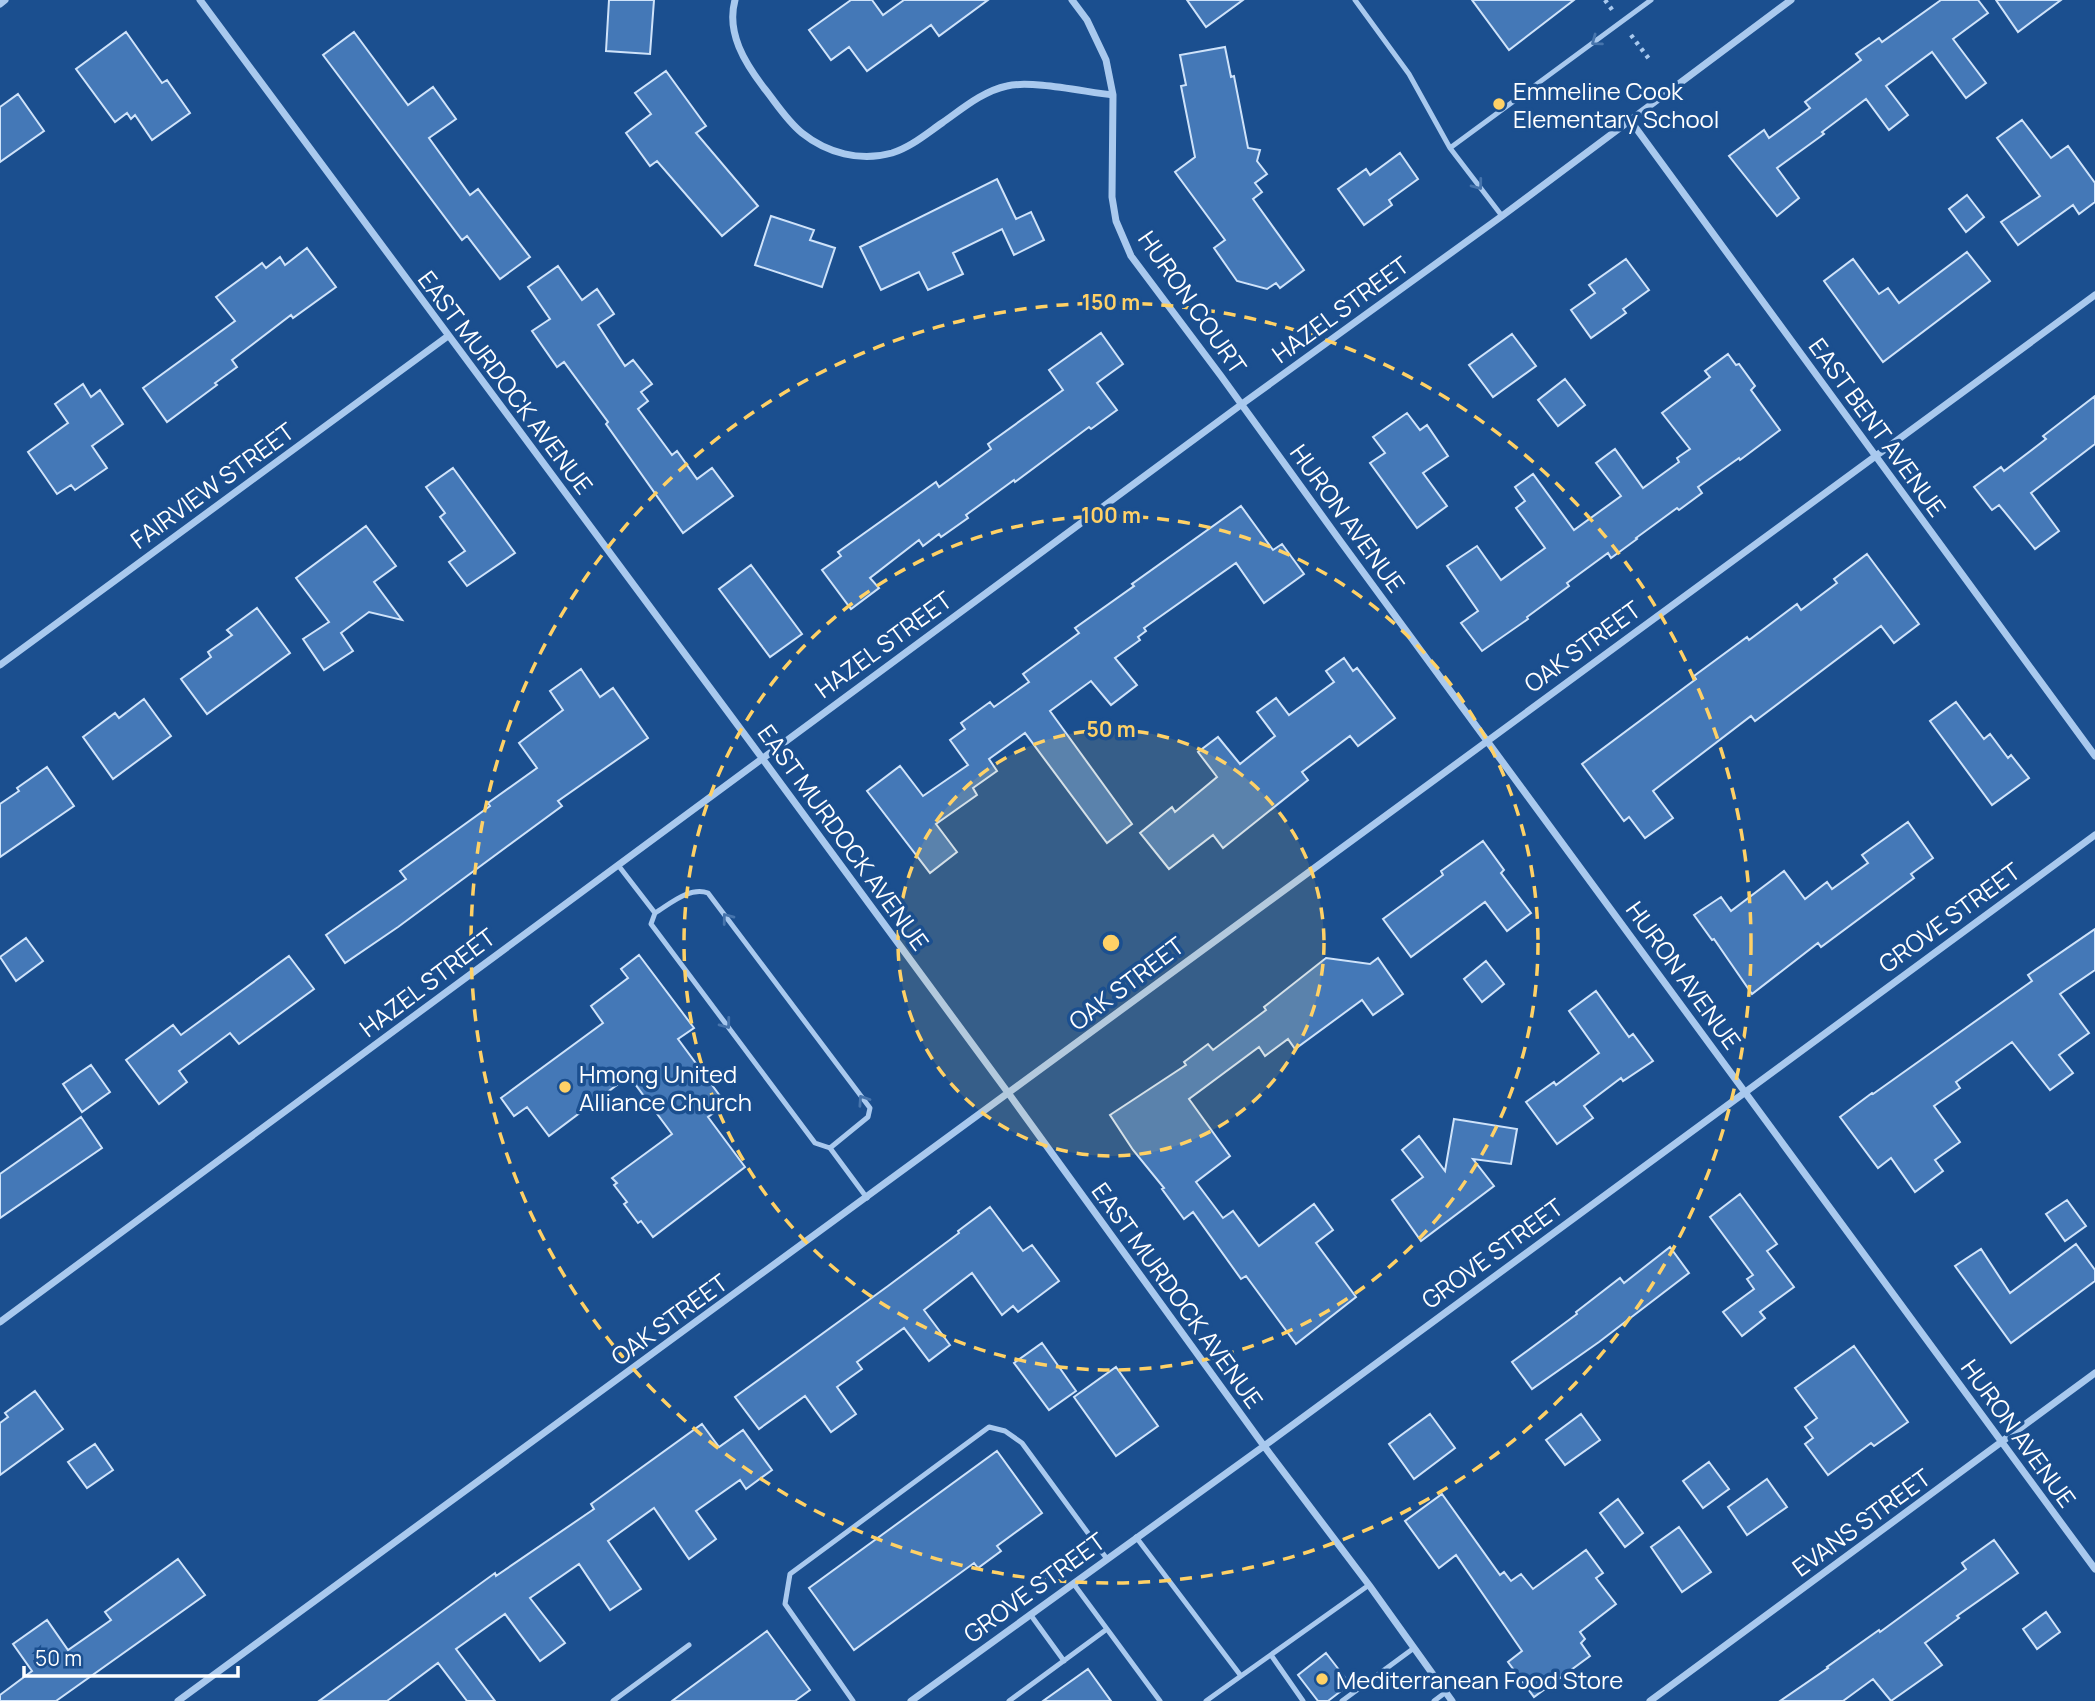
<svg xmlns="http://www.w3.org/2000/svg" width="2095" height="1701" font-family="Manrope,sans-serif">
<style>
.building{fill:#4478b7;stroke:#cfe3fa;stroke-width:2}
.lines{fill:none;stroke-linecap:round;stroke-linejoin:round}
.path{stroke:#a9c9ee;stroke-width:4.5;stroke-dasharray:3.5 5;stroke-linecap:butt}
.lane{stroke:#a9c9ee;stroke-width:5}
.street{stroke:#a9c9ee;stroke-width:7}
.oneway{stroke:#4674ac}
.ring{fill:none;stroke:#ffd166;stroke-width:3.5;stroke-dasharray:12 9}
.poi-dot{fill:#ffd166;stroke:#1b4f8f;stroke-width:2.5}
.labels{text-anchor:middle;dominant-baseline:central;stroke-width:7;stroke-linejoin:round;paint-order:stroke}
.poi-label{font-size:24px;fill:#fff;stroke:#1b4f8f;text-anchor:start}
.street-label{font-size:24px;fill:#fff;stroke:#1b4f8f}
.centre{fill:#ffd166;stroke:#1b4f8f;stroke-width:3.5}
.ring-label{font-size:21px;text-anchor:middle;font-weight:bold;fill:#ffd166;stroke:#1b4f8f;stroke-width:7;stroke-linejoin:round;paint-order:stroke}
</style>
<rect width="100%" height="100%" fill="#1b4f8f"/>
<path class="building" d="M609,0H654L650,54L606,51Z
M851,0H872L883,15L904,0H988L939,36L931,25L867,71L849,47L831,60L809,30Z
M1187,0H1243L1206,27Z
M1472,0H1574L1509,50Z
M1941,0H1978L1988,13L1953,39L1986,83L1966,98L1932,52L1886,86L1908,115L1889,130L1866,99L1822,132L1824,134L1777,168L1799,198L1777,216L1729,156L1764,130L1769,138L1810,108L1805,102L1861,60L1856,54L1879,38L1882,42Z
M1996,0H2061L2018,32Z
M126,32L162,83L167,80L190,113L152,140L135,115L131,119L127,113L115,122L76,69Z
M354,32L408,105L433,87L456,119L429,138L470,195L478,189L530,257L500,279L467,236L462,240L323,55Z
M1225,47L1231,77L1234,76L1248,148L1260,150L1257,161L1267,174L1255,183L1262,192L1253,199L1304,270L1280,288L1276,283L1267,289L1237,281L1214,248L1225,240L1175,172L1195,157L1181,86L1186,85L1180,55Z
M666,71L706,126L696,133L758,206L722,236L657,161L650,166L626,133L651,114L635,93Z
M18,94L44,131L0,162V107Z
M2022,120L2051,158L2068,146L2095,183V202L2079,214L2073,205L2018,245L2001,222L2040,196L1997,138Z
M1400,153L1418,179L1389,200L1392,205L1364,225L1338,189L1366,169L1370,175Z
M997,179L1016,219L1031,212L1044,240L1014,255L1002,229L953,253L963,274L928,290L919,272L881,290L860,247Z
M1967,195L1984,217L1966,232L1949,209Z
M771,216L814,230L810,240L835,248L822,287L755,265Z
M307,248L336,287L293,318L291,315L232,360L237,367L215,383L217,385L167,422L143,388L235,321L216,297L262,263L266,268L280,257L285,265Z
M1967,252L1990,281L1883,362L1824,281L1853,259L1879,294L1888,288L1899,303Z
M1626,259L1649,290L1623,309L1626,313L1591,338L1571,310L1595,293L1589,285Z
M558,266L582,300L597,289L614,314L598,325L625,366L633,360L652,384L641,392L648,401L638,409L672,455L677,451L697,479L712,468L733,496L683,533L606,424L608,422L564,362L557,367L532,331L550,319L528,287Z
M1101,333L1123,364L1097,383L1117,410L1091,429L1089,427L1015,482L1014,480L966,515L968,518L941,537L939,534L923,546L919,540L870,578L879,588L851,609L822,570L841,556L838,552L936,482L939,487L991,449L988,444L1063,390L1049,370Z
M1512,334L1536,366L1493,397L1469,365Z
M1728,354L1736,365L1739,364L1755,386L1751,390L1780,430L1740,460L1739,458L1698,487L1702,493L1679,510L1677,508L1636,538L1637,539L1611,558L1608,553L1567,583L1569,586L1527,617L1528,619L1482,651L1461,623L1478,611L1447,566L1477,546L1501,580L1545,548L1516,508L1525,501L1515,487L1533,474L1574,530L1621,496L1596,463L1615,449L1643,488L1679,462L1677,458L1690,449L1662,413L1710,377L1705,371Z
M1565,379L1585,405L1558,426L1538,400Z
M83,384L91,397L100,390L123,424L92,446L107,468L75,490L71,485L57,494L28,452L68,423L55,404Z
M2095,396V444L2031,493L2059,531L2035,549L1999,505L1992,510L1974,487L2001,467L2004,471L2046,439L2043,436Z
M1407,413L1420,430L1427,425L1448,456L1423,473L1447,506L1417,528L1370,463L1385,453L1373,437Z
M453,468L515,553L467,586L449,562L465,551L440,517L445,513L426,487Z
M1241,506L1273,550L1282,544L1304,574L1264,603L1236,563L1144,628L1146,631L1138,637L1140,640L1115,658L1137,685L1111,705L1091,681L1050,711L1132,824L1107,843L1025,733L989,759L997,771L973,788L977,795L936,824L957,852L930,873L867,791L900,766L923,796L968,765L950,740L965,729L961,723L990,702L994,707L1029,682L1023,674L1079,633L1075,628L1134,586L1132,584Z
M366,526L396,566L374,582L402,620L369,612L341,633L353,651L324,670L303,639L329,622L296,578Z
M1867,554L1919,624L1894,643L1881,626L1755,721L1751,716L1653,791L1673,818L1645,838L1629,817L1624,821L1582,764L1696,679L1694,676L1747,637L1749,640L1797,604L1801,610L1837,583L1834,579Z
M751,565L802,634L770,657L719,589Z
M257,608L290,653L207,714L181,679L211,657L208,652L232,635L227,630Z
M1344,658L1353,671L1357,668L1395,718L1358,746L1350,736L1302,772L1308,780L1223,848L1213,835L1169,869L1140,833L1172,807L1175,812L1217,777L1198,752L1218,737L1240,764L1275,736L1257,712L1276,698L1289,715L1334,682L1326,671Z
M581,669L600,697L613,688L648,738L558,801L562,806L398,927L345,963L326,935L406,879L400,871L490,806L488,803L537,768L519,743L563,710L550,691Z
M144,699L171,736L113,779L83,737L115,713L119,718Z
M1956,702L1984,739L1990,734L2008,758L2011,755L2029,778L1992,805L1930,721Z
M47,767L74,806L0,857V804L19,791L17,788Z
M1908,822L1933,858L1911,874L1914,878L1821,947L1818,943L1752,994L1714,939L1712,940L1694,915L1721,897L1731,911L1784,871L1805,899L1827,882L1832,889L1868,863L1862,855Z
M1483,841L1504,870L1501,873L1531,913L1507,931L1485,902L1411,957L1383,919L1443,875L1441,871Z
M2095,929V970L2060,994L2089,1033L2059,1055L2073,1073L2050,1090L2012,1042L1956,1082L1960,1088L1934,1106L1960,1142L1935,1160L1943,1171L1915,1192L1891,1158L1878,1168L1840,1117L1872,1093L1873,1094L2032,981L2028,975Z
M26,938L43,961L16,981L0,957Z
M639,955L694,1028L678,1039L726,1104L708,1117L745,1167L653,1237L641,1221L638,1223L624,1204L627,1202L614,1185L617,1183L612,1178L672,1134L629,1076L549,1136L527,1107L514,1116L501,1098L603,1023L591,1006L628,978L621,969Z
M289,956L314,989L239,1044L230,1033L179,1071L187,1082L159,1104L126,1060L173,1025L181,1035Z
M1326,958L1370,964L1378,958L1403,994L1373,1015L1362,1000L1295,1049L1288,1039L1265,1056L1259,1047L1189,1099L1230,1156L1196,1182L1223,1218L1233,1211L1259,1246L1314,1204L1333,1230L1316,1243L1356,1297L1296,1344L1246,1276L1241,1279L1193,1212L1184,1219L1162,1189L1164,1188L1133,1150L1110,1115L1186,1065L1184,1062L1208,1044L1213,1050L1266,1010L1264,1007Z
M1486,961L1504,984L1482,1002L1464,979Z
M1596,991L1629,1037L1633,1034L1653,1061L1623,1081L1621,1078L1584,1106L1593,1118L1557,1144L1526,1102L1554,1082L1556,1085L1599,1053L1569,1011Z
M91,1065L110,1092L82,1112L63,1084Z
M81,1117L102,1148L0,1218V1174Z
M1454,1119L1517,1129L1511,1164L1473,1159L1494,1186L1421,1241L1392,1200L1423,1177L1402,1150L1419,1136L1445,1171Z
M1740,1194L1777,1244L1767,1251L1794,1287L1760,1312L1765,1318L1742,1336L1723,1312L1754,1289L1747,1279L1753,1275L1710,1217Z
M2067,1200L2086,1226L2065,1241L2046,1214Z
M990,1207L1023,1251L1032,1245L1059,1281L1018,1312L1013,1306L1002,1315L972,1273L924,1310L950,1345L929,1361L904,1328L857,1362L862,1369L837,1387L856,1414L831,1432L805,1396L759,1429L735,1397L888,1286L959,1233L958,1231Z
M2076,1244L2095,1270V1281L2011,1343L1955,1266L1981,1249L2010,1293Z
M1670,1247L1689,1273L1599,1342L1532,1389L1512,1362L1577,1314L1576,1312L1620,1278L1624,1283Z
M1042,1343L1076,1391L1049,1410L1014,1363Z
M1854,1346L1908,1422L1874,1446L1871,1443L1828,1475L1805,1444L1813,1438L1805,1427L1817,1418L1795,1388Z
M1116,1367L1158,1426L1116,1456L1074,1397Z
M35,1391L63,1429L0,1475V1423L8,1417L5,1413Z
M1430,1414L1455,1448L1414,1479L1389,1444Z
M1581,1414L1600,1440L1565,1465L1546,1440Z
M702,1424L719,1447L743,1430L772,1470L746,1489L740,1480L696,1511L716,1539L689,1559L654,1508L608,1541L641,1589L610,1610L579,1564L530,1598L565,1643L540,1661L505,1614L456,1649L495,1701H467L438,1663L387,1701H319L495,1573L496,1576L594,1509L591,1504Z
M95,1444L113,1470L87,1488L68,1462Z
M997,1451L1042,1513L997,1546L1001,1551L978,1568L974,1563L854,1650L809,1588Z
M1709,1462L1729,1489L1703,1508L1683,1481Z
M1767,1479L1787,1507L1747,1535L1728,1507Z
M1442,1494L1500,1575L1504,1572L1511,1581L1521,1574L1533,1589L1586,1550L1603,1573L1596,1578L1616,1604L1580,1632L1585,1639L1581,1643L1590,1656L1534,1697L1508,1662L1522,1651L1456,1555L1439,1568L1405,1521Z
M1618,1499L1643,1533L1625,1547L1600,1513Z
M1679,1527L1711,1572L1682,1592L1651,1547Z
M1994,1540L2018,1573L1957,1616L1959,1618L1925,1643L1942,1665L1891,1701L1873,1679L1843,1701H1780L1828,1668L1827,1667L1879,1630L1880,1632L1966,1569L1962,1563Z
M178,1559L205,1595L56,1701H0V1695L32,1671L13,1644L47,1620L68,1650L111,1620L105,1612Z
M2046,1612L2060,1632L2037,1649L2023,1629Z
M767,1631L810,1690L795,1701H672Z
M1326,1653L1350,1684L1328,1701H1318L1298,1675Z
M1088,1669L1111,1701H1043Z"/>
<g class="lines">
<path class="path" d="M1605,0L1613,11
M1631,35L1649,59"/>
<path class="lane" d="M1355,0L1409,74L1450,148
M1502,216L1450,148L1651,0
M618,865L655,913
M830,1148L868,1117L870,1108L708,893C690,886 670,904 655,913L651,924L815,1143L830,1148L867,1198
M1136,1537L1241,1676L1369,1585
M1073,1583L1107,1629
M1030,1614L1064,1661
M1271,1655L1303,1701
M613,1701L689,1645
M853,1701L785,1604L790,1574L989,1427L1005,1431L1022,1443L1107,1559
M1009,1701L1107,1629L1160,1701
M1206,1701L1241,1676
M1342,1701L1414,1648
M1434,1701L1446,1692"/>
<path class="street" d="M200,0L762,758L1009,1094L1264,1446L1369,1585L1452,1701
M735,0C726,33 745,63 764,88C776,103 787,121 802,133C827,153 860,162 892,153C911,147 926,134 942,123C962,109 983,91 1007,86C1031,80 1085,92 1113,95
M1072,0L1087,20L1106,60L1113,95L1112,197L1116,221L1131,256L1221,376L1341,542L2095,1569
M0,4L5,0
M1630,120L2095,756
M0,665L448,336
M0,1322L1242,404L1502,216L1791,0
M178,1701C818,1234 1456,763 2095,295
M911,1701L1264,1446L2095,835
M1650,1701L2095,1373"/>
</g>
<defs><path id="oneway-chevron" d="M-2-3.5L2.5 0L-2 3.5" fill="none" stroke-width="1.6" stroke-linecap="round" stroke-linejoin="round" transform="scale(1.75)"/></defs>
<g class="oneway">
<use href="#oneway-chevron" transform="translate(1596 41) rotate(144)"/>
<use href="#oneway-chevron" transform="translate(1478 185) rotate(53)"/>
<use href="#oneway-chevron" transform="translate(727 918) rotate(-127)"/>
<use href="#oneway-chevron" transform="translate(726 1024) rotate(53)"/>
<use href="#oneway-chevron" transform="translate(863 1100) rotate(-124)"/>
</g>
<circle cx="1111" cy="943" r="213" fill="#ffd166" fill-opacity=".12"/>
<g class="ring">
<circle cx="1111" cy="943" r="213"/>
<circle cx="1111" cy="943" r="427"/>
<circle cx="1111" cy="943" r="640"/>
</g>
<g class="poi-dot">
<circle cx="1499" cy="104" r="7"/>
<circle cx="565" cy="1087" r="7"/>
<circle cx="1322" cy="1679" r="7"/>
</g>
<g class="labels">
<g class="poi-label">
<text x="1513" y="90">Emmeline Cook<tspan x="1513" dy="28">Elementary School</tspan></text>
<text x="579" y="1073">Hmong United<tspan x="579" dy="28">Alliance Church</tspan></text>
<text x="1336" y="1679">Mediterranean Food Store</text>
</g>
<g class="street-label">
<text transform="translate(1193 302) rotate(55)">HURON COURT</text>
<text transform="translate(1340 309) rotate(-36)">HAZEL STREET</text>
<text transform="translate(506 382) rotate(53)">EAST MURDOCK AVENUE</text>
<text transform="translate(1878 427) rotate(54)">EAST BENT AVENUE</text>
<text transform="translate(212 485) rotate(-36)">FAIRVIEW STREET</text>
<text transform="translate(1348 518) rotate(54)">HURON AVENUE</text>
<text transform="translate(883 644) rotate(-36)">HAZEL STREET</text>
<text transform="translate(1582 646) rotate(-36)">OAK STREET</text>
<text transform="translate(844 837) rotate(54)">EAST MURDOCK AVENUE</text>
<text transform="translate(1949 917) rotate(-36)">GROVE STREET</text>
<text transform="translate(1684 975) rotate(54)">HURON AVENUE</text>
<text transform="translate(427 982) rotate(-37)">HAZEL STREET</text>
<text transform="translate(1126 983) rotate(-37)">OAK STREET</text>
<text transform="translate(1492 1253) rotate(-36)">GROVE STREET</text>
<text transform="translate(1178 1295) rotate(54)">EAST MURDOCK AVENUE</text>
<text transform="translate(669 1319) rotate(-36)">OAK STREET</text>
<text transform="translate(2019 1433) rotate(54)">HURON AVENUE</text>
<text transform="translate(1861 1522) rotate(-36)">EVANS STREET</text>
<text transform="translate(1034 1587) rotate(-36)">GROVE STREET</text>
</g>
</g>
<circle cx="1111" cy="943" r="10" class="centre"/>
<g class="ring-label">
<text x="1111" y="310">150 m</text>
<text x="1111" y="523">100 m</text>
<text x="1111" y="737">50 m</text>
</g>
<path d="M24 1666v10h214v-10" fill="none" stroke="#ffffff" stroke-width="3.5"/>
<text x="35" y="1666" font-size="21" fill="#ffffff" stroke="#1b4f8f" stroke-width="5" paint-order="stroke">50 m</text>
</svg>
